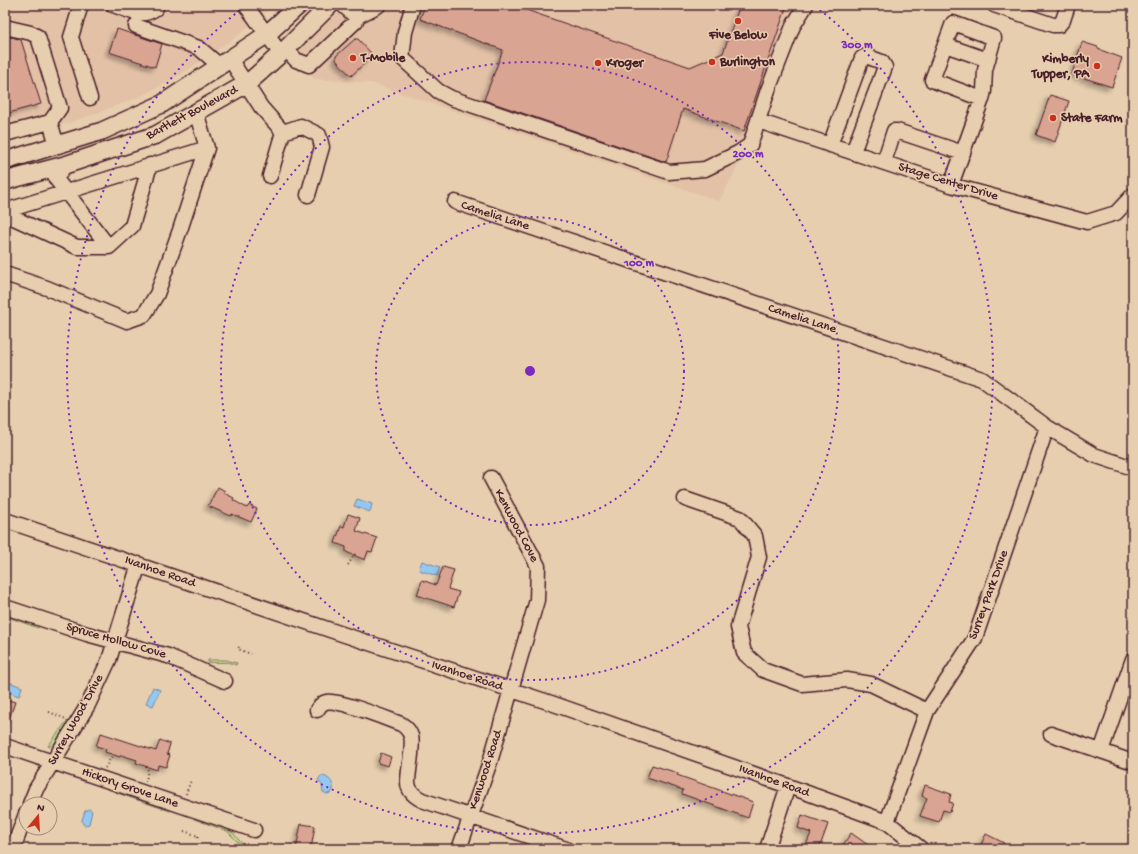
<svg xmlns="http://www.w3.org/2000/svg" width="1138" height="854" font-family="'Gochi Hand',sans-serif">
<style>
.built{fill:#e2c1a6}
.green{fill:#bfd88f;stroke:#847c5d}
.water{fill:#93c9f1;stroke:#7685a2}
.building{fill:#daa492;stroke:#4a1f2b;filter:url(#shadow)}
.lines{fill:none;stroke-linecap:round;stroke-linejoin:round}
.minor-casing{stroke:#4a1f2b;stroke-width:17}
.major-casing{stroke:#4a1f2b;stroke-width:20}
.path{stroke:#4a1f2b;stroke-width:2;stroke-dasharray:1 3;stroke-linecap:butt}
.minor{stroke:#e6ceae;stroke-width:14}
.major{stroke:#e6ceae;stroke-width:17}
.ring{fill:none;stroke:#7b2cbf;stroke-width:2;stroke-dasharray:2 4}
.poi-dot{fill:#c8321e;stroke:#e6ceae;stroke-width:1.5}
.labels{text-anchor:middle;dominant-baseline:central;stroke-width:3;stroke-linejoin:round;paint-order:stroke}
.poi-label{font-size:13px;font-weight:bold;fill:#4a1f2b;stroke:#e6ceae;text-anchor:start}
.street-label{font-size:13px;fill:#4a1f2b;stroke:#e6ceae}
.centre{fill:#7b2cbf;stroke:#e6ceae;stroke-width:2}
.ring-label{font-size:12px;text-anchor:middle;font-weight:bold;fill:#7b2cbf;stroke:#e6ceae;stroke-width:3;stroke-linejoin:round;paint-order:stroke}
</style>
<defs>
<filter id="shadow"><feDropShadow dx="-3.5" dy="3.5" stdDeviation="2" flood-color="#0004"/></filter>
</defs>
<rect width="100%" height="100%" fill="#e6ceae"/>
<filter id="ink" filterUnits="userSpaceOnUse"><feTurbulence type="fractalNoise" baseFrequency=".025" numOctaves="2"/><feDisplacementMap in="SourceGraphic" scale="8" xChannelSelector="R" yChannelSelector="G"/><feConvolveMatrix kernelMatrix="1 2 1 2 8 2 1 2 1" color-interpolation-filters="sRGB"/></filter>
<g filter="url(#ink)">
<path class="built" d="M5,5H274L237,36L177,77L139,97L86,117L5,143Z
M314,5H806L750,145L719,201L372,83L314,79L282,37Z"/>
<path class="green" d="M5,614L39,626L38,628L5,616Z
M208,660H226L237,663L236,665C226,660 218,664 208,662Z
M67,721L69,722L54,744L49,747L48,746Z
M118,791L170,809V811L117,793Z
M195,817L226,829L233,833L244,846V848L227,831L194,819Z"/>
<path class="water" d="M357,499L372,504L370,512L354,506Z
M422,561L440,567L437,576L419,570Z
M6,681L22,687L19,696L5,691Z
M153,687L160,690L153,706L146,703Z
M321,776C329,776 334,783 333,791L331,793L327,794L323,792L322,785L318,780Z
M89,809L92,811L89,824L85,825L83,824L82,820L85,811Z"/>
<path class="building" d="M425,5H512L690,67L723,53L740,5H787L744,131L683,109L666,162L484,100L503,50L420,19Z
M117,29L162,44L155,67L109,52Z
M12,37L21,40L41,104L5,114V39Z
M355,39H358L371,53L369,59L351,76L336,60V56Z
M1082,42L1098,47V49L1122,58L1112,87L1072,74Z
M1050,95L1069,101L1055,142L1036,135Z
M218,487L225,491L224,493L234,498L233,500L247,508L249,505L257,509L251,522L232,514L231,516L208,506Z
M348,514L360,518L356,531L377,538L372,552L368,551L365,560L346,552V547L335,543L341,526L344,527Z
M443,567L454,570L448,589L459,592L454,607L417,595L422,580L436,585Z
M5,699L15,702L6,728H5Z
M101,733L156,751L160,740L170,744L167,754L170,755L166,767L158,765L157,770L136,763L137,760L121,755L120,757L105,752L106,749L96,746Z
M381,753L391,757L388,766L378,763Z
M652,765L678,773L677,775L753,802L748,818L682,794L683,790L647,778Z
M925,785L951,794L949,802L953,803L950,812L943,810L939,822L920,816L927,798L922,796Z
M802,815L828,824L819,849L806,845L811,833L798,828Z
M301,824L315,826L311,849H296Z
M851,833L874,849H848L843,845Z
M986,834L1004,843L1001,849H979Z"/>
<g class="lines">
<defs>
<path id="minor" d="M81,5L71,37L90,98
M113,5C129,10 141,19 156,8
M413,5L405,32L402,58L438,91L451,98L669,172L705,169L738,153L750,145L768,90L793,26L806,5
M994,5L1053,25H1059L1063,20L1068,5
M247,7L281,54
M356,17L379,5
M136,26L199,48L220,66
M5,27L31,33L38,37L60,108L50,122
M945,45L988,60
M286,49L296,60L309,65L356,21V17L343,5
M230,59L261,107L283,132L301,126L319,135L322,147L308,195
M758,121L951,185L1087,222L1116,213L1133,195
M5,134L50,122L57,145
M830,145L862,58L866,56L882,62L885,67L853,152
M884,162L894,131H897L963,153
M65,165L56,179L109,247
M270,176L283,132
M951,185L982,99L984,91L985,70L994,38L953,23L932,80L982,99
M455,202L982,379L1047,427L1094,455L1133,468
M5,211L207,148L196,112
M5,214L77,247H109L132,226L150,165
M5,274L47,288L127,321L144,315L157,294L180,230L207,148
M685,499L740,518L755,536L759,557L738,627L744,653L763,670L802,684L847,680L871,684L927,711
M5,520L345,635L551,703L788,786L887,822L921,849
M5,607L87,634L168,656L225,681
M317,710C319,707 321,703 326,702C338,699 387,719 401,724C406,727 409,730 411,736C414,746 408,770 408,782C408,791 414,796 422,800L566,849
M1051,734L1133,762
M5,746L254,830
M1101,751L1133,659
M30,804L36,789L88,705L109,660L139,564
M887,822L927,711L975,638L1047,427
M13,849L26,814
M459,849L490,762L537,600L538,566L491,478
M767,849L788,786"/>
<path id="major" d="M5,161L102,131L162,104L266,35L299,5
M5,181L65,165L156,135L248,83L286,49L330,5"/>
</defs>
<use href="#minor" class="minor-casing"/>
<use href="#major" class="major-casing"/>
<path class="path" d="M348,565L355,554
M239,647L238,649L251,654
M49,712L66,719
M5,715H6
M105,768L112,756
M146,782L148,766
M186,794L191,780
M50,813L55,814
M184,831L198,836L197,840"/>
<use href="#minor" class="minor"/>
<use href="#major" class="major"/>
</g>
</g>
<g class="ring">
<circle cx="530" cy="371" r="154"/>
<circle cx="530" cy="371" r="309"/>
<path d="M815 6A463 463 0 1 1 245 6"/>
</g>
<g class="poi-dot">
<circle cx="738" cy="21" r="4"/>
<circle cx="353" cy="58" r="4"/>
<circle cx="712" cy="62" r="4"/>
<circle cx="598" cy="63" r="4"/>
<circle cx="1097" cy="66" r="4"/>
<circle cx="1053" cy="118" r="4"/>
</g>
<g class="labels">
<g class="poi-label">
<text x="738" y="35" text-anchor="middle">Five Below</text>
<text x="361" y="58">T-Mobile</text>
<text x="1089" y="59" text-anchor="end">Kimberly<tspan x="1089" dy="15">Tupper, PA</tspan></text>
<text x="720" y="62">Burlington</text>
<text x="606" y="63">Kroger</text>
<text x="1061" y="118">State Farm</text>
</g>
<g class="street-label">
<text transform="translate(192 113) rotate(-28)">Bartlett Boulevard</text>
<text transform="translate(948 182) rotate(17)">Stage Center Drive</text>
<text transform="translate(495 216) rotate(18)">Camelia Lane</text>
<text transform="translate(802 319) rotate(18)">Camelia Lane</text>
<text transform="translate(516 526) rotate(62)">Kenwood Cove</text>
<text transform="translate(160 572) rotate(19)">Ivanhoe Road</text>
<text transform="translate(989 595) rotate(-70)">Surrey Park Drive</text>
<text transform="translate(116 641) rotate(16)">Spruce Hollow Cove</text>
<text transform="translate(467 676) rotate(18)">Ivanhoe Road</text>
<text transform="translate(76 720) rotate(-61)">Surrey Wood Drive</text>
<text transform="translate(486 770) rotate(-72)">Kenwood Road</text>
<text transform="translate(774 781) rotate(20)">Ivanhoe Road</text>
<text transform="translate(130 788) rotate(19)">Hickory Grove Lane</text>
</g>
</g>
<circle cx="530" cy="371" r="6" class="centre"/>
<g class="ring-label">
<text x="857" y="48">300 m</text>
<text x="748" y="157">200 m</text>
<text x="639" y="266">100 m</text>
</g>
<rect width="1138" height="854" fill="none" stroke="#e6ceae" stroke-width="20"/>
<rect x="10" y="10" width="1118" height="834" fill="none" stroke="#4a1f2b" stroke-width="1.5" filter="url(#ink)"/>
<g transform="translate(38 816) rotate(18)"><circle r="19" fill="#e6ceae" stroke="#a8887a"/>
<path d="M0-3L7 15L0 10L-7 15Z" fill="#c8321e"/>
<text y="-6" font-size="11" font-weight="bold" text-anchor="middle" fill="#4a1f2b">N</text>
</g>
</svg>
